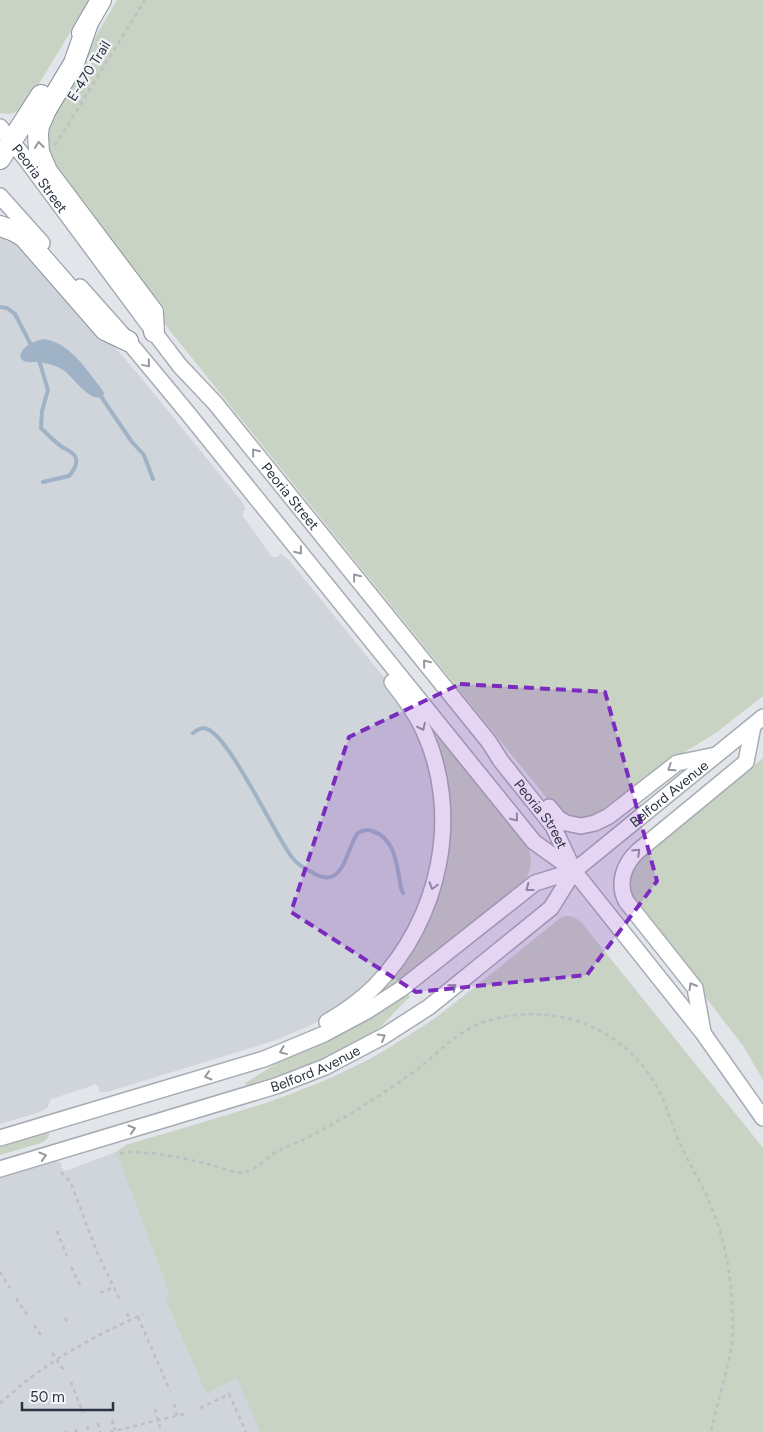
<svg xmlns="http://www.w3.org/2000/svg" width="763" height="1432" font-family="Figtree,sans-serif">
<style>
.built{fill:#d0d4db}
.green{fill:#c8d3c4}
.water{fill:#a0b3c6}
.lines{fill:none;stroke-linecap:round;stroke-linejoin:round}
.stream{stroke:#a0b3c6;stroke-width:4}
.secondary-casing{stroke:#a7acb3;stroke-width:18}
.highway-casing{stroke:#8b939f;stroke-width:22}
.path{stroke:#bcbfc4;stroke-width:2.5;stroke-dasharray:4 4;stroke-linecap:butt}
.secondary{stroke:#fff;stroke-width:15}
.highway{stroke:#fff;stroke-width:20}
.oneway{stroke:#9599a0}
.marked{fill:#7b2cbf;fill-opacity:0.2;stroke:#7b2cbf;stroke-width:4;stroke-dasharray:10 6;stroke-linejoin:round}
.labels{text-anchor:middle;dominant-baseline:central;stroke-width:4.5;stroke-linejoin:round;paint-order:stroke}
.street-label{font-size:14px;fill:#2b3340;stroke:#f2f4f7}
</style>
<rect width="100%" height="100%" fill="#e2e5e9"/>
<path class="built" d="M5,234L34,254L138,374L243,503L246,511H243V516L272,557H277L281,554L289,560L390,685L412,720L426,754L434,789L436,835L428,883L404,940L373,980L327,1017L313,1024L276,1040L107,1092H100L98,1086L94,1084L91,1086L51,1099L47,1108L40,1112L0,1124V239Z
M566,916L573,917L580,921L763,1148V1432H0V1177L54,1161L62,1163L61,1168L65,1171L116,1152L126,1145L273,1101L326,1080L374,1057L434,1019L559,919Z"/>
<path class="green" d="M0,0H90L24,108C16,113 10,115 0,113Z
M117,0H763V696L717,732L658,769L599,815L575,820L557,811L171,332L56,178L44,134L67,86Z
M438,737H440L526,844C534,857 532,873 522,884L413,972L384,991L382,988L442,874L434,741L435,739Z
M763,758V1080L744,1047L639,911L629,894L630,873L637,860Z
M566,916L573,917L580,921L763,1148V1432H260L237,1378L206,1393L166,1300L169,1298L165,1280L116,1152L126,1145C208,1121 292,1100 368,1060C437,1024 499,968 559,919Z
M407,993L410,997C395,1010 384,1026 368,1037C331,1060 288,1074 247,1088L245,1083L279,1062L310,1049L348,1030L378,1013Z
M46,1132L49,1133V1136L46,1140L41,1143L0,1155V1146Z"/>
<path class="water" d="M44,339C70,343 85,368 101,388L104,393L103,397C88,402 74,377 63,370C55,365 46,363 37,362C31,362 27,363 22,360L20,356C22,346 34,341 44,339Z"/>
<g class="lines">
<path class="stream" d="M0,307L7,308L15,314L32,347
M39,360L48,390L42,411L41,428C48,435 54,441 62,447C65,449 69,450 72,453C81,460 74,470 69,476L43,482
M100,395L132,442L144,455L153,479
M193,733C197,730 201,727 207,729C229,736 274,833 291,856C297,865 306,869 315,874C321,877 328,879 333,876C346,870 349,844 358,833C363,830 367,829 372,831C396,838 397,867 401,888L403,893"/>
<defs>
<g id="secondary">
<path id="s1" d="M0,127L25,158L154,332L180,366L215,403L489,742L501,761L553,826L574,871L703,1033L763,1118"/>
<path d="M0,196L42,243"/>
<path d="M80,287L128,341L186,411L534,842L573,870"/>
<path d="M549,807L558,818L566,823L581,826L595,823L609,816L677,763L716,755"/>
<path d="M327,1022C344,1012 361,1000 375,986C440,920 463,814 423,729C415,712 404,697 392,682"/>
<path d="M703,1032L695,988L626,901C617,883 624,864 638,851L746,762L753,726"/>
<path d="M0,1138L264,1059L324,1034L367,1011L401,989L535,883L574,871"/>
<path id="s2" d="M0,1169L276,1086L325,1067L384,1036L429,1007L551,908L574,871L763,717"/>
</g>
<path id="highway" d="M88,23L74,63L46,110L39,126L38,134L39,152L47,171L153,312L154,332
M82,33L101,0
M0,159L41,95
M0,226L14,231L24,237L105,330L128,341"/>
</defs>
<use href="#secondary" class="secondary-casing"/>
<use href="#highway" class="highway-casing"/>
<path class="path" d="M54,144H56L145,0
M120,1153C151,1150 182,1158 212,1165C223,1168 234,1174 245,1172C258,1169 267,1157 278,1151C291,1144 305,1140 318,1132C348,1116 377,1098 405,1078C433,1060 452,1033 484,1022C550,1000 623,1025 657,1087C668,1107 673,1130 683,1150C690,1165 699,1179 706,1194C722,1229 731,1268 732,1307C733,1318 733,1330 732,1342C728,1372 717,1402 711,1432
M61,1172L71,1183L96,1250L119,1298
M57,1231L67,1256
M71,1267L80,1285
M0,1272L10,1288
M100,1293L114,1287
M16,1298L27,1315
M127,1313L130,1320
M138,1317L170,1391
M65,1318L68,1323
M34,1325L43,1338
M52,1353L65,1372
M71,1382L83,1413
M0,1403L31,1377L65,1354L101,1334L143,1314
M174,1404L177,1416
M200,1408L229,1394L246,1432
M155,1409L161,1432
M112,1420L115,1430
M98,1423L100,1432
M87,1426L89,1432
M76,1429V1432
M66,1431V1432
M110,1432L188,1413"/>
<use href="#secondary" class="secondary"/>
<use href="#highway" class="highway"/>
</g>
<defs><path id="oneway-chevron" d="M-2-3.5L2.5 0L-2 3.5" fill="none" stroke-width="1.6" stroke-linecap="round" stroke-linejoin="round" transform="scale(1.25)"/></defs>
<g class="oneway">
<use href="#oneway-chevron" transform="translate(39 145) rotate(-96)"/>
<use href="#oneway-chevron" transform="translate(147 364) rotate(50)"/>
<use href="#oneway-chevron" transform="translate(255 452) rotate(-129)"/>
<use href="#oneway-chevron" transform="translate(299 551) rotate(51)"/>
<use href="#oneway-chevron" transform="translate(356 577) rotate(-129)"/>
<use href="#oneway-chevron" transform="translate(426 663) rotate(-129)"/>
<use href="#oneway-chevron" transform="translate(422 727) rotate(64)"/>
<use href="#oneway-chevron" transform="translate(671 768) rotate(147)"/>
<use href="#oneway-chevron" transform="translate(515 818) rotate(51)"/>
<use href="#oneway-chevron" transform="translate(637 852) rotate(-44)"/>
<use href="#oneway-chevron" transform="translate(433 886) rotate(106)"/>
<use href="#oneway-chevron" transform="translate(529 888) rotate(143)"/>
<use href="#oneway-chevron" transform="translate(692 986) rotate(-120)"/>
<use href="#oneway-chevron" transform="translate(453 987) rotate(-39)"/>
<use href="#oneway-chevron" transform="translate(382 1037) rotate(-30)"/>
<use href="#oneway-chevron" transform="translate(283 1051) rotate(158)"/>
<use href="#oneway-chevron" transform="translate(208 1076) rotate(163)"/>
<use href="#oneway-chevron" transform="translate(132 1129) rotate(-17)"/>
<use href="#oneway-chevron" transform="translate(43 1156) rotate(-17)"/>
</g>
<path class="marked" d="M460,684L605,692L657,881L587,975L416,992L291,912L349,737Z"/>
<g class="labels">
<g class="street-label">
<text transform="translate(89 71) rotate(-58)">E-470 Trail</text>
<text stroke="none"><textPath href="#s1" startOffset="65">Peoria Street</textPath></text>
<text stroke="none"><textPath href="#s1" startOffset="470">Peoria Street</textPath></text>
<text stroke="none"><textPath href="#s2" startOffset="784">Belford Avenue</textPath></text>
<text stroke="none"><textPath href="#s1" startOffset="875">Peoria Street</textPath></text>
<text stroke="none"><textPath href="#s2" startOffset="331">Belford Avenue</textPath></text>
</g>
</g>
<path d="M22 1402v8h91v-8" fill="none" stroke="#2b3340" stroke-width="2.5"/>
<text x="30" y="1402" font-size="15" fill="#2b3340" stroke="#f2f4f7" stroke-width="4" paint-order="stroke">50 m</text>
</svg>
